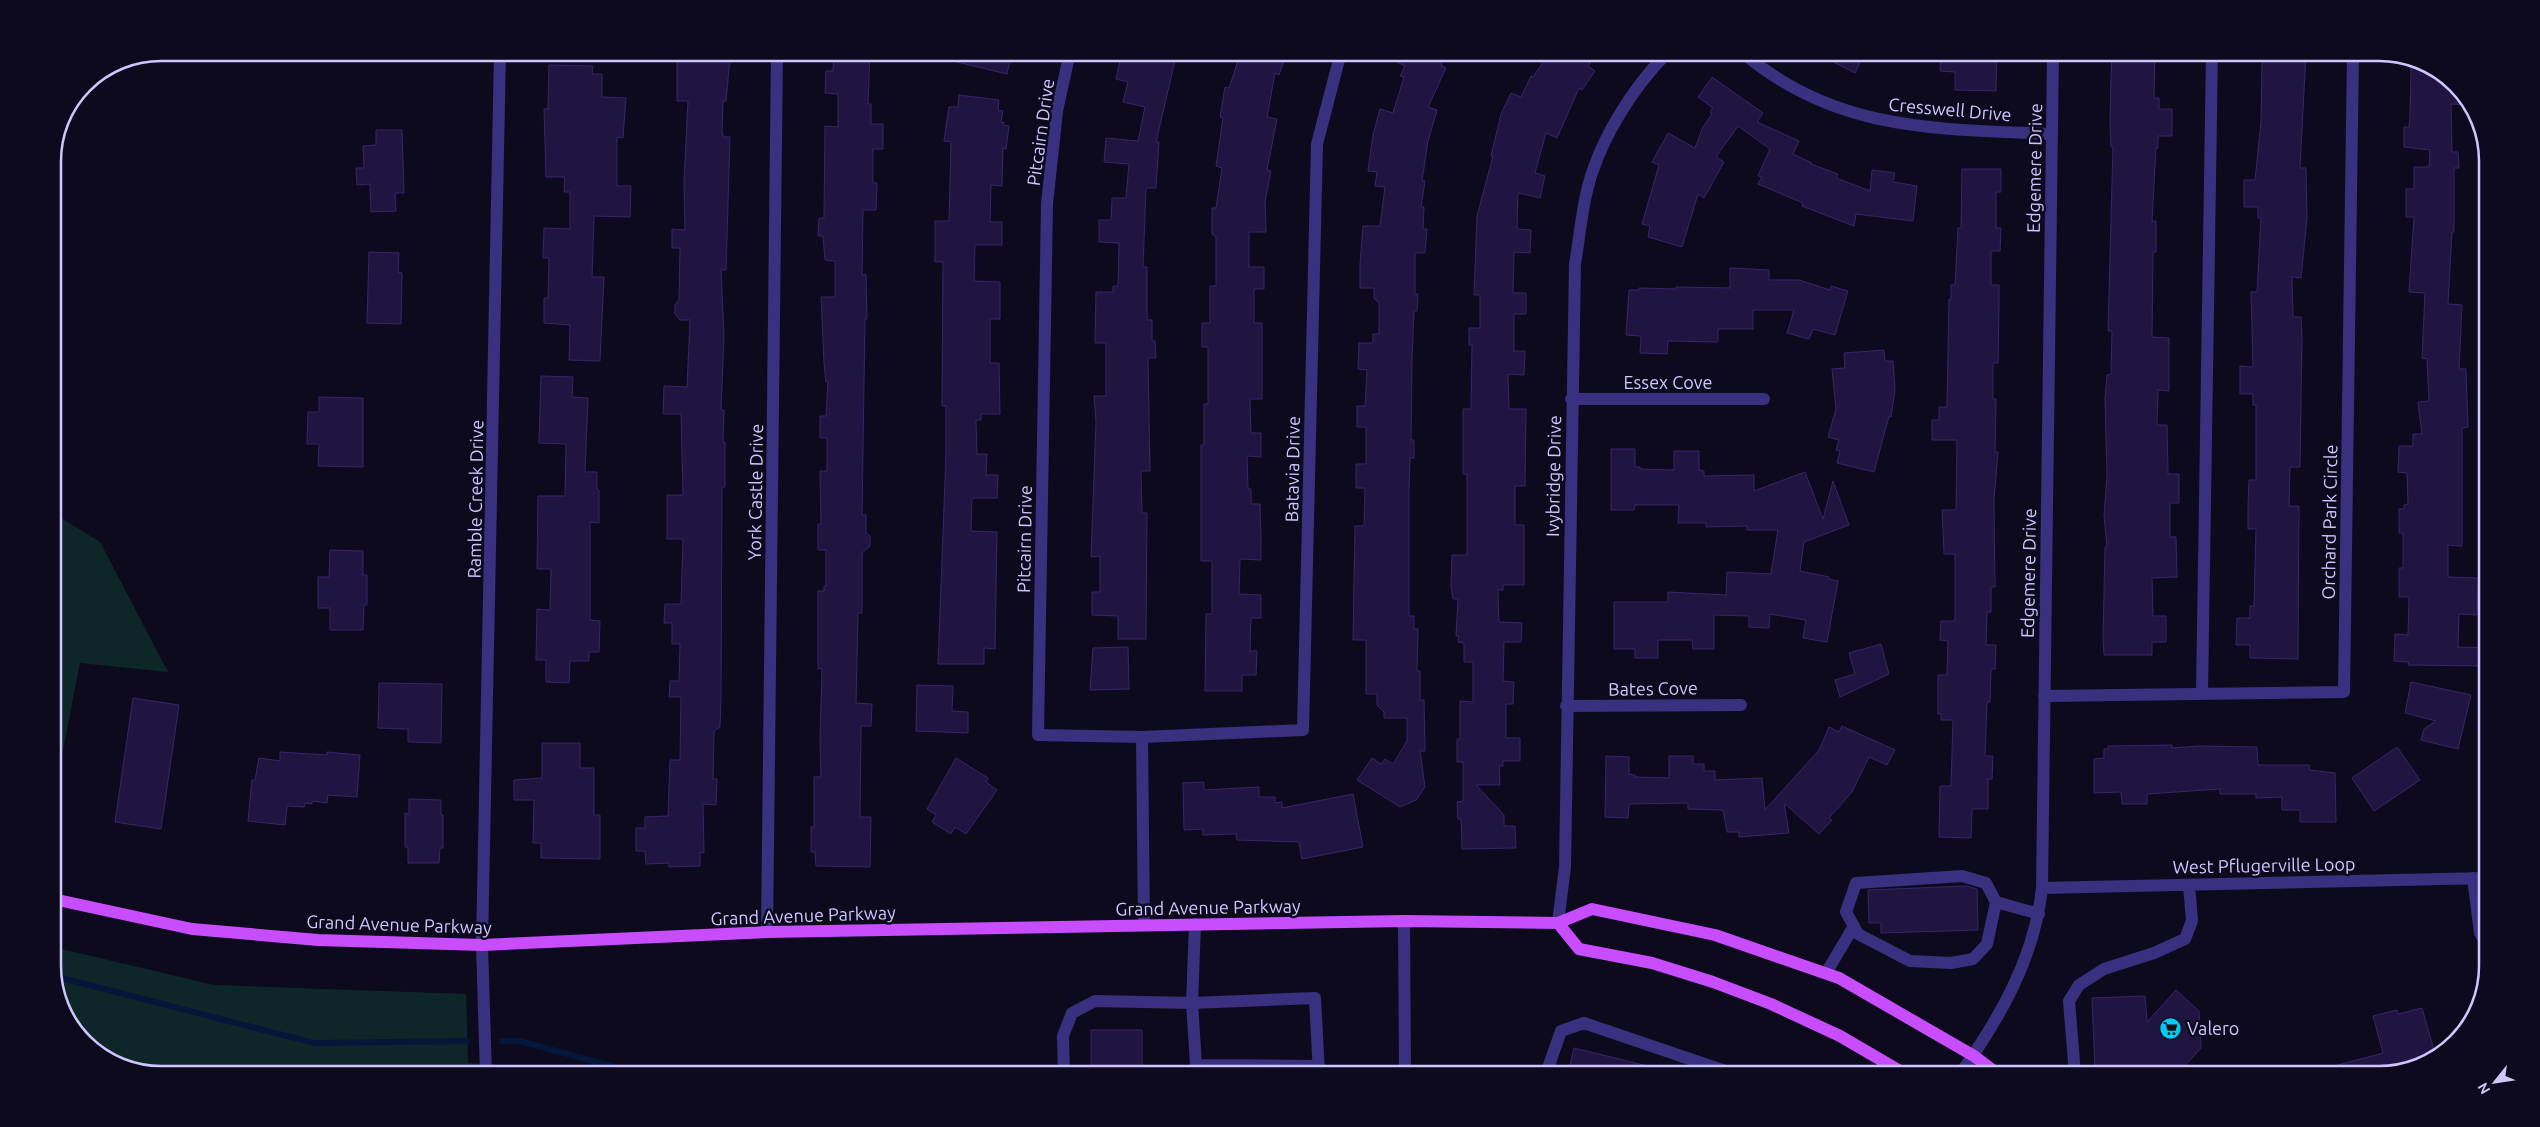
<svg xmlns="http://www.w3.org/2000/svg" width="2540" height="1127" font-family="Ubuntu,sans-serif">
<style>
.green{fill:#0d2728}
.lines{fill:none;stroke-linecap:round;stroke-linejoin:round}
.stream{stroke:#05163b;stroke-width:6}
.building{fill:#201540;stroke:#37256d}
.minor{stroke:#393180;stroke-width:12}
.major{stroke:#c74dff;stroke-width:12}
.labels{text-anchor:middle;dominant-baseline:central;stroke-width:5;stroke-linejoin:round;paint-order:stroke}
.street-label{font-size:18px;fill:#d0c6ff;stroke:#0e0a1d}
.poi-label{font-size:18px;fill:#d0c6ff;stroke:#0e0a1d;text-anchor:start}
.rim{fill:none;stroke:#d0c6ff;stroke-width:2.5}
</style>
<rect width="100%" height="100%" fill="#0e0a1d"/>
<path class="green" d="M53,508L58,516L100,542L168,672L80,663L53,801Z
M53,947L214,985L466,994L468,1063L500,1065L530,1074H162L120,1066L75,1032L53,973Z"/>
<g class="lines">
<path class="stream" d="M54,976L314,1043L467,1041
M502,1041H520L640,1074"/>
</g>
<path class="building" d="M834,52H870L868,104H871V124H883V149H873V183H877L876,210H863L862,275L866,274L867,319H865L862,515H866V533L870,536V546L862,553V613H858L856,703L872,704L871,726H861L860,817H871L870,867L816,866L815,852H811V827H814V777H821L820,739L822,668L818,669V591H824V586H826V550H818V524H821L820,471H827V438H820V416H826L828,382H826L824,363L821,297H835V261L825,260L823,236H818L819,218H824L825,126L838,127V94L825,93L826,71H833Z
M945,52H1012L1007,74L945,59Z
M1122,52H1177L1156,142H1159L1156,188H1146L1143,267H1147V320H1152V341H1155L1156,358H1148L1150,471H1141L1142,513H1147L1146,639H1118V616L1092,615V592H1100V556L1091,557L1096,421L1094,396H1106V343H1095L1096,292H1113V286H1118L1119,243L1099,242V220H1111L1112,198H1126L1129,164L1104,162L1106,138L1138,141L1145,107L1123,102L1128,82L1116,79Z
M1241,52H1287L1279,75L1275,73L1267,117L1277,119L1267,170L1271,171L1265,202L1266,232H1249V267H1264V289H1254V323H1262V399H1250L1251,433H1261V457L1247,456L1248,489H1251V504H1260L1261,537V560L1240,559L1239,594L1261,595V618H1251L1250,651H1257L1256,675H1242V691H1205L1206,614H1212V561H1201V445H1204V404H1208V347H1202V323H1210V286H1216V237L1212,234V208H1216L1222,168L1216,166L1223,118L1220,117L1225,87L1229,88Z
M1377,52H1446L1441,65L1446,68L1428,107L1437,110L1428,141L1422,181H1425L1421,207H1424L1423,229H1427L1425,253H1415V294H1418L1417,311H1414L1412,360L1411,440H1414V458H1410L1409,488V616H1414V629H1418L1417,671H1420V700H1424L1425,751H1420L1425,787L1416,800L1400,807L1357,780L1372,758L1381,764L1385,759L1393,764L1407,741V718H1384V712L1377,705V694H1366V640H1353L1355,526H1364L1365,488H1356V464H1366V427H1357V406H1365L1367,370L1358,369L1359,343H1373V334H1379V303L1374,298V288H1360V265L1363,226H1380L1385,187L1375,186L1377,172L1368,171L1373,135L1380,109L1393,113L1404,77L1400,76L1405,66Z
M1550,52H1598L1588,66L1595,71L1582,90L1579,88L1557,138L1546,133L1535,173L1545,176L1540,198L1518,193L1517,229L1531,230L1530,253L1514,252L1513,293H1526V314H1514V351H1525L1524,375L1508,374L1509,409H1526L1525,486H1515V525H1524V585H1503V590H1498L1499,622L1522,623L1521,642H1504L1503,681L1514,682L1513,704H1506V738H1520V761H1503V766H1499L1500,785H1476L1504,815V826H1515L1516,848L1462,849L1461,819H1458L1457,802L1463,801V762H1457V739H1460V701L1473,702V662H1464V643L1458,642L1459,636H1456L1458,599H1453L1451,586L1452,555H1467V474H1463V409H1471L1472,345H1469V328H1480V295H1474L1477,216L1493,156H1491L1501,114L1511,93L1521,97L1531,76L1533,77Z
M1814,52H1865L1855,73Z
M1941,52H1997L1996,91L1955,90V72L1940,71Z
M2115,52H2155L2154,98H2159V109H2172V136H2158V148H2156L2152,221H2156V252H2153L2152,337L2169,338V391L2158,390L2157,425H2167L2168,474H2179V503H2170V537H2176L2177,577L2152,578L2153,616H2166V642H2152V655H2104L2103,640L2105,547H2107L2104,515L2107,476L2105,399L2107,375L2111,374L2112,331H2108L2113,147H2111L2110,122L2111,77L2112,56H2115Z
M2264,52H2306L2300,168H2306L2307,218L2301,278L2292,277L2293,317H2301L2302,336L2300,467H2290L2289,506H2299L2298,659L2250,658V645H2236L2237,618H2250V606H2254L2256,529H2248V507L2249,480H2256V405H2253V394H2240V366L2253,367L2251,292H2257L2261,218H2258V207H2244V180H2255L2261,122L2262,59H2264Z
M677,57L730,58L726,101H723L722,133L724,137H730L726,270H721L724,336L721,410H724L723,442H725V487H722L721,699L720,727L714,731L713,779H717L716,805L703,804L704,853L700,852V866L669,867V863L646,864L645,851H636V828H645V817L668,816L670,760H680L681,697H669L670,681H679L680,644H672V623H664L665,604H681L683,539H667V495H683L681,414H663L664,386L687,387L690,320H680L675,314V305L679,300L680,248H672V229L685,230L684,182L688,101H677Z
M549,65L593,66L592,74H602V97L626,98L623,138L617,137V186H631L630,217L594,216L592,277H604L600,361L569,360L570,325L544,323V298H548L549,258H543L544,228L570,229V192H564L565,177H546L544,109H548Z
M2411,67L2429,68L2469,101L2470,105L2451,104L2452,152H2458L2459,168H2454V232H2452L2448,304L2462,305L2459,369H2466L2468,427L2462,428V546L2448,545V577L2478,578L2477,615L2459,614L2458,647L2487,648V666L2408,665L2409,662L2394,661L2395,634L2408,635L2409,597H2399V568H2403V533H2399V509H2404V505L2408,504L2407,473L2398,472L2399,446H2413V434H2422L2418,402L2429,401L2427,359L2422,358L2425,293L2409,292L2414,217H2406V189H2414V167H2429L2430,150L2404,147V127H2409L2410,117Z
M1712,77L1763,113L1757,122L1799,141L1793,154L1812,163L1811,164L1838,174L1836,178L1870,191L1872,170L1895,173L1893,182L1917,186L1913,221L1856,214L1854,226L1802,206L1803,203L1758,184L1762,177L1758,176L1770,149L1738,126L1716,157L1724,162L1704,198L1698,194L1682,247L1648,237L1650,226L1642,224L1659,165L1652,162L1668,133L1695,148L1703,127L1712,114L1710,112L1713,108L1698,97Z
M959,95L999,100L998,110L1003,111L1001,122H1004L1003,125L1009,126L1006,149L1003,148L1002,186L991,185L990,222H1002V245H975L974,281L1000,282V319H990V363H999L1000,414H981V420H976L977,454H987L986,475H998L997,498H972L971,531L997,532L995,649L984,648V664H938L946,454V406H942L943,262H935V221H949L951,142L944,141L949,107H958Z
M376,130H402L404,193H395L396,211L371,212L370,184L357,185L356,168H364L363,146L376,145Z
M1962,169H2001V192H1996V228H2001L2000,251H1991V285H1999V308L1998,363H1993V399H1996L1995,452H1998L1994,500L1995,587H1991V612H1987L1986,645H1996L1995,669H1991L1990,702H1987L1985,756H1993L1992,779H1988V809H1972L1971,838L1939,837L1940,786H1951L1953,720H1941V714H1938V675H1947L1948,641L1940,640L1941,621H1955V554H1944L1942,510H1956L1957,440H1932V420H1939V407H1947L1949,299L1951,300V285H1955L1958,228H1961Z
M369,252L399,253L398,272L402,273L401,324L367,323Z
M1730,268L1769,270V280H1799L1830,290L1831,286L1848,291L1835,335L1813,329L1809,339L1787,333L1794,310H1753V329H1718V342L1668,341L1667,354L1640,353L1641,336L1626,335L1629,290H1639V288L1676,289V287L1730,288Z
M1884,350L1885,361H1893L1895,390L1891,417L1889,416L1874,472L1837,463L1840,451L1836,450L1839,440L1828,437L1836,409L1832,369L1845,368L1844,353Z
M541,376L573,377L572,397L588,398L585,472H597V489L599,490V523L590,522V620L600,621L599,652H589V661H570L569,683L546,682V660H536L537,609L550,610L551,569H537L538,496H565L566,444L539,443Z
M319,397L363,398V467L318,466L319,444H307L308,412H319Z
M1611,449H1635V467H1640V469L1674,470V451H1699V470L1704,471V476L1754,475V491L1805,472L1823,519L1833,481L1849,525L1804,542L1800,571L1829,577V579L1838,581L1827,642L1803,638L1806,620L1770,614L1769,628L1749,627V616L1714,615V649H1693L1692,640H1658V658H1635V649H1614V602H1668V592L1726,595L1727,572L1771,574L1778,530H1747V526L1706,527V523H1678L1679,505H1635L1634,510H1611Z
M330,550L363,551V575H367V605H364L363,630H330V608H318V577H329Z
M1881,644L1889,674L1840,697L1835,680L1855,674L1849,653Z
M1128,647L1129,689L1090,690L1093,648Z
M2411,682L2471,695L2458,749L2421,740L2424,729L2436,721L2405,713Z
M379,683L442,684L441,743L408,742V729L378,728Z
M917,685L953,686L952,711L968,712V733L916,731Z
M133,698L179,705L161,829L115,822Z
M1842,726L1895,750L1887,765L1869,757L1852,792L1829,818L1832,820L1819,834L1784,803L1789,833L1739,837V832H1727L1723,810L1688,809V803L1629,804L1628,818L1605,817L1606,756L1629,757V774L1635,775V777L1669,778V756H1693V764H1704V771H1715V780L1762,778L1765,810L1819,750L1829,727L1839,732Z
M542,743H580V768H594V815H600V859L541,858V843H533L534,800H514V780L542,778Z
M2172,745V748L2199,746L2257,747L2258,765H2309L2310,770L2335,773L2336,822H2300V810H2282V797L2256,798V794H2220V789L2147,794V804H2122L2121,792L2094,793V759L2104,758V749H2108V746Z
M2397,747L2420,780L2374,811L2352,778Z
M280,752L327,755V752L360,755L357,797L328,795L327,803L312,801V804L305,803L304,807L287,806L285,825L248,821L252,780H255L259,758L280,761Z
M956,758L988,778L986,782L997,790L966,834L955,827L951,834L932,822L936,815L927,809Z
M1204,782V790L1259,787V797H1275V803L1282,802V808L1353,794L1363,847L1302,859L1299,842L1237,840L1236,834L1203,835V829L1184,830L1183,783Z
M409,799L441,800V815H443V848H440L439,863H408V847H405V813L409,814Z
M1967,886L1977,889L1978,930L1881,933V923H1869L1868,890Z
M2176,990L2199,1011L2201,1048L2179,1072L2173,1067L2095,1071L2092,998L2145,996L2147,1022Z
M2422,1008L2436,1057L2379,1074H2324L2323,1069L2383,1053L2373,1016L2397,1010L2398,1014Z
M1091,1030H1142V1074H1091Z
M1574,1048L1656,1068V1074H1568Z"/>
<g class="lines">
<path class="minor" d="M1070,52L1057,111L1047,204L1038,735L1142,737L1144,925
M1742,52C1835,132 1938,129 2052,134
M1571,399H1764
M2202,693L2212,52
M2044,696L2344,692L2353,52
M1566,706L1741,705
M1142,737L1303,730L1317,144L1341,52
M2473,878L2480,933L2487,946
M2042,888L2487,878
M1996,902L1987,944L1973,959L1951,963L1910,961L1858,934L1846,912L1856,883L1962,876L1986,883L1996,902L2039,914
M1404,921L1405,1074
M1558,923L1565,867L1575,264C1579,241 1581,217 1586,195C1597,144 1631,89 1668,52
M1195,924L1192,1003L1196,1065L1319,1066
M767,932L777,52
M1826,973L1854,926
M486,1074L482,945L500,52
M1064,1074L1063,1036L1072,1013L1095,1001L1192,1003L1315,998L1319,1074
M1546,1074L1561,1031L1584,1023L1734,1074
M1960,1074C2000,1018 2035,957 2042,888L2053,52
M2075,1074L2069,1001L2079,985L2104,969L2154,953L2185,939L2192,921L2189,885"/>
<path class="major" d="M53,899L192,929L318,940L482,945L767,932L1404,921L1558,923L1592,909L1715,935L1839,978L1974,1056L1998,1074
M1558,923L1579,949L1652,963L1713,982L1771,1004L1840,1036L1905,1074"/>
</g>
<defs>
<symbol id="supermarket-disc" viewBox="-11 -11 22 22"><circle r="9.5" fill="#00cbf1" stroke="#0e0a1d"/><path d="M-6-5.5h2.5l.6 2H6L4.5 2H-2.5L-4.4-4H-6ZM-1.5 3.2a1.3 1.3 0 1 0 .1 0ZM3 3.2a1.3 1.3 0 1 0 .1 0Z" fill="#111"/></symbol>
</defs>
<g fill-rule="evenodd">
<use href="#supermarket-disc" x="2158" y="1016" width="25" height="25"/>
</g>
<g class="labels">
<g class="street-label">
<text transform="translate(1950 109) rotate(5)">Cresswell Drive</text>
<text transform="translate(1040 132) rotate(-82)">Pitcairn Drive</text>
<text transform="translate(2034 168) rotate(-89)">Edgemere Drive</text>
<text x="1668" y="382">Essex Cove</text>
<text transform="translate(1292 469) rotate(-89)">Batavia Drive</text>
<text transform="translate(1553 476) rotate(-89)">Ivybridge Drive</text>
<text transform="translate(755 492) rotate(-89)">York Castle Drive</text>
<text transform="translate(475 499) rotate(-89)">Ramble Creek Drive</text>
<text transform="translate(2329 522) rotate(-89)">Orchard Park Circle</text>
<text transform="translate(1024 539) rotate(-89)">Pitcairn Drive</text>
<text transform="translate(2028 573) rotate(-89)">Edgemere Drive</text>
<text transform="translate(1653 688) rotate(-1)">Bates Cove</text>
<text transform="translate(2264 865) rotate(-1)">West Pflugerville Loop</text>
<text transform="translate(1208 907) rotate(-1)">Grand Avenue Parkway</text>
<text transform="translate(803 915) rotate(-2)">Grand Avenue Parkway</text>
<text transform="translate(399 924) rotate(2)">Grand Avenue Parkway</text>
</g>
<g class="poi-label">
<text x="2187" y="1028">Valero</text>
</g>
</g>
<path d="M0 0H2540V1127H0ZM161 61H2379A100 100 0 0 1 2479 161V966A100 100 0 0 1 2379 1066H161A100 100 0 0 1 61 966V161A100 100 0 0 1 161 61Z" fill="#0e0a1d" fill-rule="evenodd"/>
<path class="rim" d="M161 61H2379A100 100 0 0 1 2479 161V966A100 100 0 0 1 2379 1066H161A100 100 0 0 1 61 966V161A100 100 0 0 1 161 61Z"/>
<g transform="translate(2495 1082) rotate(240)" stroke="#0e0a1d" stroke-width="4" paint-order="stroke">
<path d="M0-4L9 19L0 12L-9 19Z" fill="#d0c6ff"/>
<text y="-8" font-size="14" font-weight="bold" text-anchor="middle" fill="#d0c6ff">N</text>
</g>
</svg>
